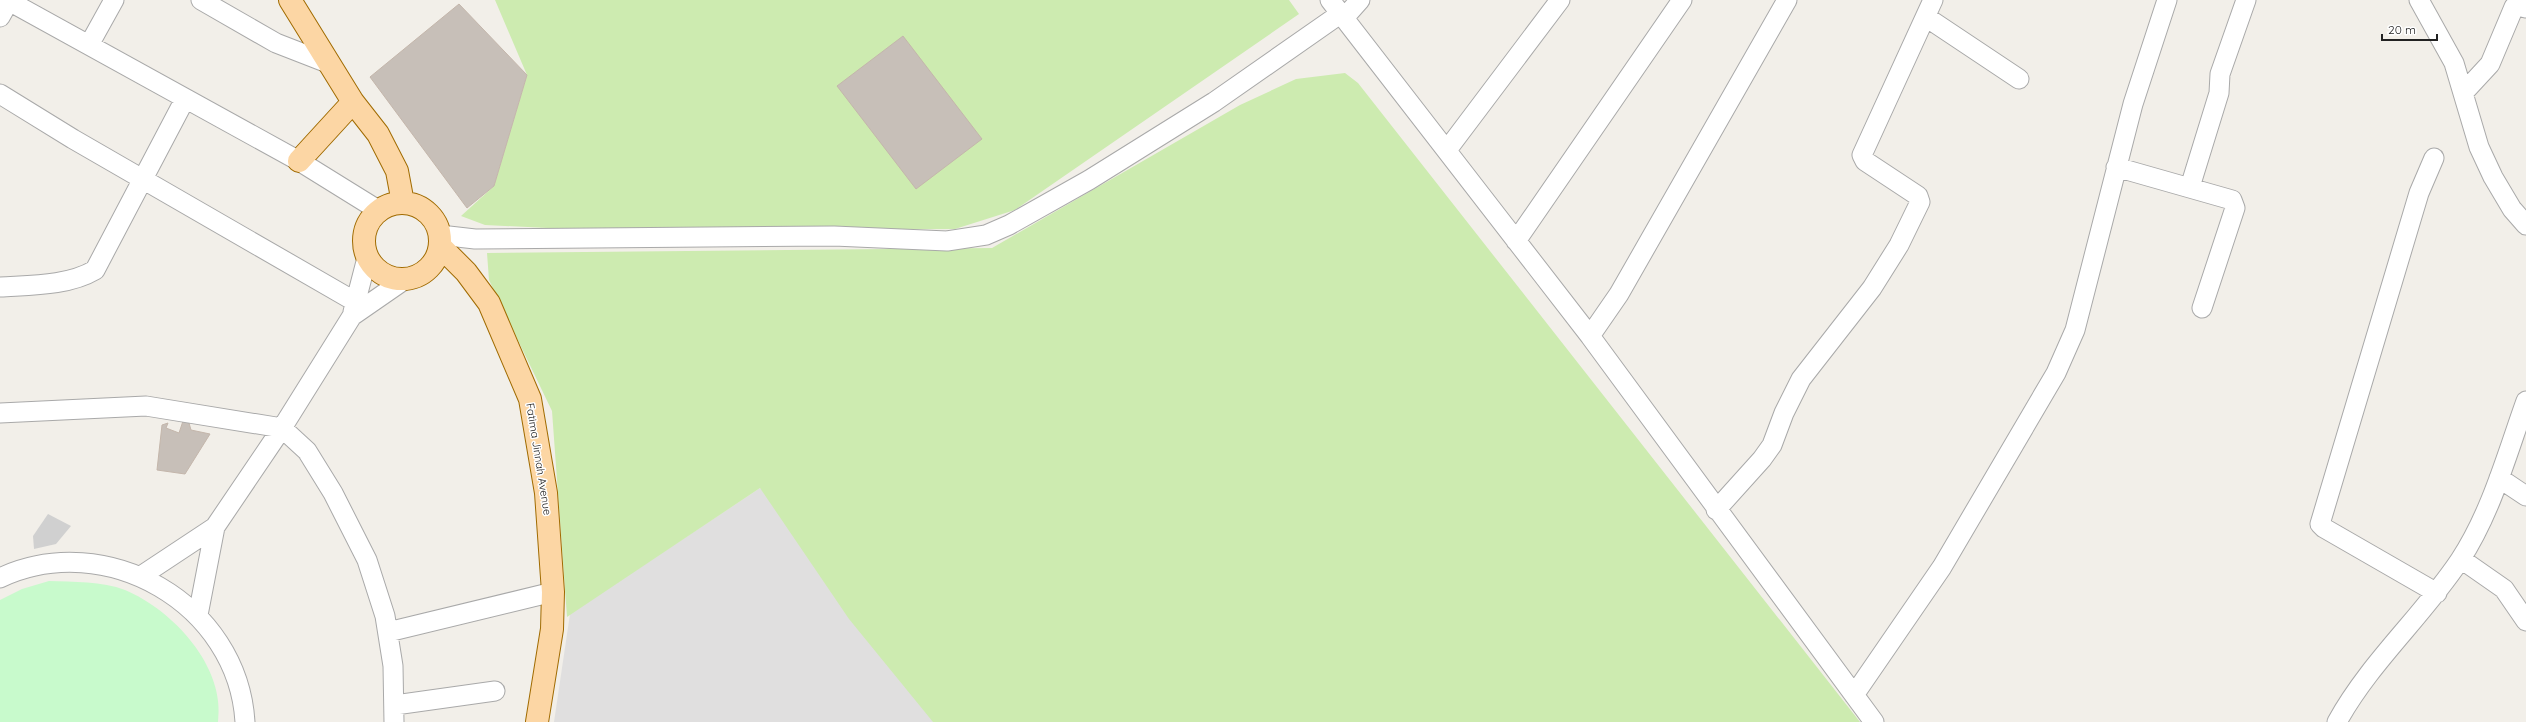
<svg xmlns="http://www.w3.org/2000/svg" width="2526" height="722" font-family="Quicksand,sans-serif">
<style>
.residential{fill:#e0dfdf}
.religious{fill:#d0d0d0}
.grass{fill:#cdebb0}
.park{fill:#c8facc}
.building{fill:#c7bfb8;stroke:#c4b6ab}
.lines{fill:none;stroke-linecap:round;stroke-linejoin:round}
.minor-casing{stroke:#a9a9a9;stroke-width:21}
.major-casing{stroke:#a06b00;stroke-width:24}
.minor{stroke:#fff;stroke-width:19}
.major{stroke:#fcd6a4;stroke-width:22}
.labels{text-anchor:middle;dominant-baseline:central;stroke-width:3;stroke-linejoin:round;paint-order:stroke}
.street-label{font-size:11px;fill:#222;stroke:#fff}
</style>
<rect width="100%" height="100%" fill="#f2efe9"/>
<path class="residential" d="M760,488L943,722H554L570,614Z"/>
<path class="religious" d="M48,514L71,526L56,544L34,549L33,536Z"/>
<path class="grass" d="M495,0H1289L1299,14L1015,210L955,229L608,231L485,225L461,216L494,186L527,75Z
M1345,73L1358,83L1860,722H933L849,619L760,488L567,617L552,411L489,280L487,253L992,248L1240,105L1296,79Z"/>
<path class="park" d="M49,581C73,582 102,581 125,590C173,610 226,667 218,722H0V600L22,589Z"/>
<path class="building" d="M459,4L527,75L494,186L467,208L370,77Z
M903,36L982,139L916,189L837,86Z
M183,421L189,423L191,430L210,434L185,474L157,470L162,425L168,423L166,428L179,433Z"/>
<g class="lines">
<defs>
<path id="minor" d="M7,0L299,161L378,210
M201,0L276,43L330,64
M1330,0L1590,336L1874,722
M2419,0L2454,63L2479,147L2493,177L2512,209L2526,225
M0,17L9,1
M1926,17L2019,79
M1344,18L1360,0
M89,45L114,0
M2465,91L2490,64L2514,7L2518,6L2526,8
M0,94L73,139L354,301
M1447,150L1560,0
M2434,158L2419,193L2320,524L2324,528L2437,593
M2116,167L2232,200L2235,208L2202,308
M2190,187L2219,93L2220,74L2246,0
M440,235L475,239L834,236L947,241L986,235L1009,225L1089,180L1214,102L1340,14
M1516,241L1682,0
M0,287C30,285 68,286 95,270L185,99
M353,312L367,258
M1590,336L1619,294L1787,0
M0,413L146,406L282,428L307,451L333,493L367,560L385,616L393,666L394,722
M2499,478L2526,496
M1716,510L1762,459L1772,445L1784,413L1801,379L1872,288L1899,245L1920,202L1918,196L1865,161L1862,155L1933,0
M2461,559L2504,589L2526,621
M141,576L215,527L282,428L352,316L404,280
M0,578C106,528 238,604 245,722
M198,615L215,527
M388,632L553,592
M1854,695L1942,567L2056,373L2075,330L2133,104L2167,0
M395,705L495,691
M2337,722C2370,662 2422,617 2460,560C2491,513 2507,454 2526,401"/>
<path id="major" d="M290,0L353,102L378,134L397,171L403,203
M299,161L353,102
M364 241a38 38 0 1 1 76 0a38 38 0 1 1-76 0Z
M440,246L466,272L489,303L530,399L546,493L553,592L552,629L537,722"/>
</defs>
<use href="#minor" class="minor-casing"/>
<use href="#major" class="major-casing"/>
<use href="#minor" class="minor"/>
<use href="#major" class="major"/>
</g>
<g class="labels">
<g class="street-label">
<text transform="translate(539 459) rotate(81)">Fatima Jinnah Avenue</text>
</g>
</g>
<path d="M2382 34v6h55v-6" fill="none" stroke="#222222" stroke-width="2"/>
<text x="2388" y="34" font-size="12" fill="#222222" stroke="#ffffff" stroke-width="3" paint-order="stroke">20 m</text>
</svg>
